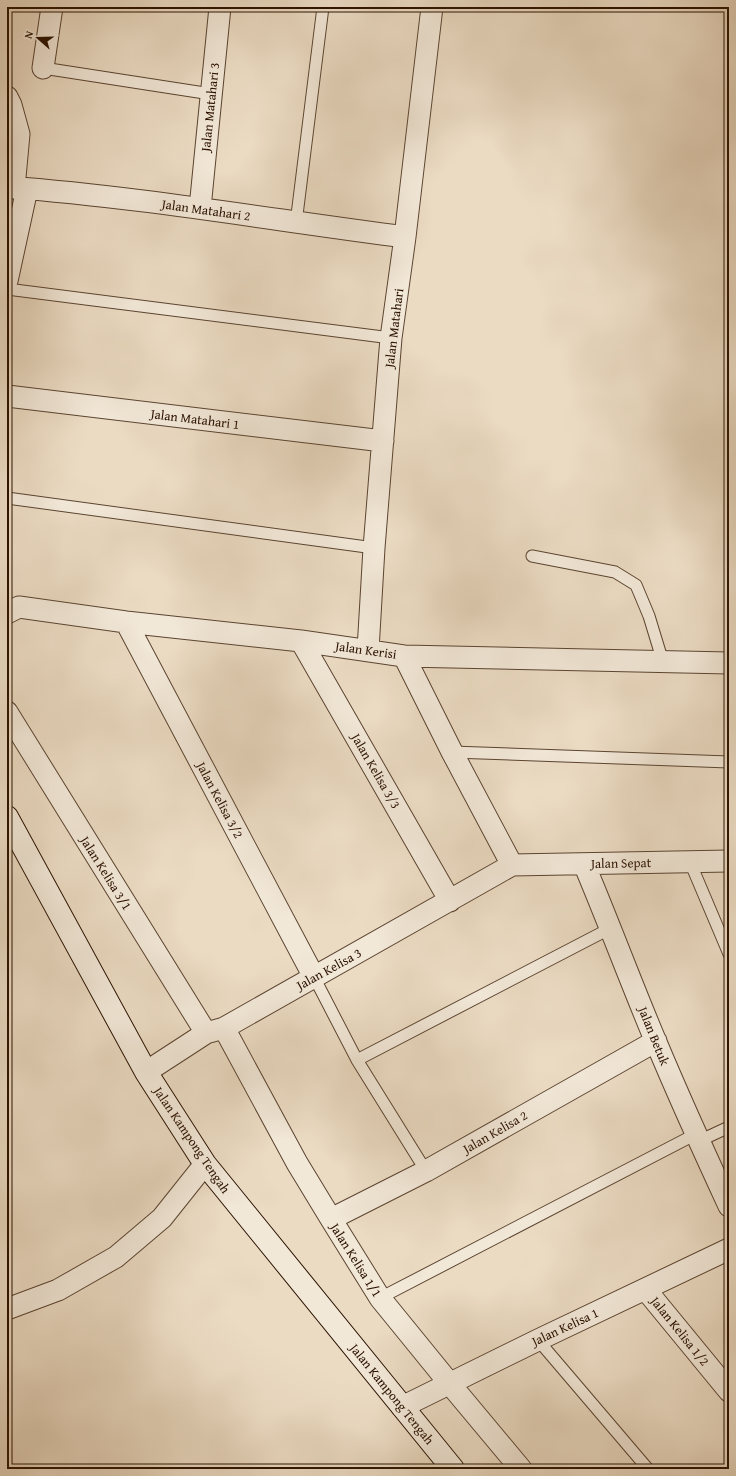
<svg xmlns="http://www.w3.org/2000/svg" width="736" height="1476" font-family="'Gentium Book Plus',serif">
<style>
.lines{fill:none;stroke-linecap:round;stroke-linejoin:round}
.lane-casing{stroke:#5b4431;stroke-width:13}
.street-casing{stroke:#5b4431;stroke-width:23}
.secondary-casing{stroke:#2b1200;stroke-width:24}
.lane{stroke:#f2e8d8;stroke-width:11}
.street{stroke:#f2e8d8;stroke-width:21}
.secondary{stroke:#f2e8d8;stroke-width:22}
.labels{text-anchor:middle;dominant-baseline:central;stroke-width:3.5;stroke-linejoin:round;paint-order:stroke}
.street-label{font-size:13px;fill:#2b1200;stroke:#f2e8d8}
</style>
<rect width="100%" height="100%" fill="#ebdbc3"/>
<filter id="stains"><feTurbulence type="fractalNoise" baseFrequency=".005" numOctaves="4"/><feColorMatrix values="0 0 0 0 .2 0 0 0 0 .09 0 0 0 0 .02 0 0 0 .5 -.17"/></filter>
<radialGradient id="worn" r=".72"><stop offset=".6" stop-color="#630" stop-opacity="0"/><stop offset="1" stop-color="#630" stop-opacity=".3"/></radialGradient>
<g class="lines">
<defs>
<path id="lane" d="M43,68L211,94
M296,223L323,7
M7,289L391,338
M7,498L374,548
M532,556L615,572L636,585L649,616L663,662
M452,752L729,762
M690,862L729,954
M314,977L357,1060L426,1171
M357,1060L611,928
M699,1141L729,1127
M380,1298L696,1134
M538,1340L648,1469"/>
<path id="street" d="M43,68L52,7
M7,97L11,105L19,134L14,188
M7,187C140,197 273,220 405,237
M200,208L220,7
M7,281L27,189
M7,396L383,441
M7,613L19,607L126,622L301,641L404,656L729,663
M126,622L314,977
M301,641L450,901
M368,650L374,548L391,338L405,237L432,7
M404,656L452,752L512,865
M7,712L206,1033
M584,864C609,923 631,983 656,1042C679,1097 704,1152 729,1206
M224,1028L297,1163L331,1219L380,1298L450,1384L521,1469
M146,1072L206,1033L224,1028L512,865L729,861
M331,1219L426,1171L656,1041
M646,1290L729,1391
M7,1309L58,1290L116,1257L162,1218L205,1164
M402,1407L538,1340L729,1249"/>
<path id="secondary" d="M7,817L146,1072L205,1164L453,1469"/>
</defs>
<use href="#lane" class="lane-casing"/>
<use href="#street" class="street-casing"/>
<use href="#secondary" class="secondary-casing"/>
<use href="#lane" class="lane"/>
<use href="#street" class="street"/>
<use href="#secondary" class="secondary"/>
</g>
<g class="labels">
<g class="street-label">
<text transform="translate(210 107) rotate(-84)">Jalan Matahari 3</text>
<text transform="translate(206 210) rotate(8)">Jalan Matahari 2</text>
<text transform="translate(394 328) rotate(-83)">Jalan Matahari</text>
<text transform="translate(195 419) rotate(7)">Jalan Matahari 1</text>
<text transform="translate(366 650) rotate(8)">Jalan Kerisi</text>
<text transform="translate(376 771) rotate(60)">Jalan Kelisa 3/3</text>
<text transform="translate(220 800) rotate(62)">Jalan Kelisa 3/2</text>
<text transform="translate(621 863) rotate(-1)">Jalan Sepat</text>
<text transform="translate(106 873) rotate(58)">Jalan Kelisa 3/1</text>
<text transform="translate(329 969) rotate(-29)">Jalan Kelisa 3</text>
<text transform="translate(654 1036) rotate(68)">Jalan Betuk</text>
<text transform="translate(495 1132) rotate(-30)">Jalan Kelisa 2</text>
<text transform="translate(192 1140) rotate(56)">Jalan Kampong Tengah</text>
<text transform="translate(356 1260) rotate(58)">Jalan Kelisa 1/1</text>
<text transform="translate(565 1327) rotate(-25)">Jalan Kelisa 1</text>
<text transform="translate(680 1331) rotate(51)">Jalan Kelisa 1/2</text>
<text transform="translate(392 1394) rotate(51)">Jalan Kampong Tengah</text>
</g>
</g>
<rect width="736" height="1476" fill="none" stroke="#ebdbc3" stroke-width="24"/>
<rect x="8" y="8" width="720" height="1460" fill="none" stroke="#2b1200" stroke-width="2"/>
<rect x="12" y="12" width="712" height="1452" fill="none" stroke="#2b1200"/>
<g transform="translate(38 38) rotate(290)" stroke="#f2e8d8" stroke-width="3" paint-order="stroke">
<path d="M0-3L7 15L0 10L-7 15Z" fill="#2b1200"/>
<text y="-6" font-size="11" font-weight="bold" text-anchor="middle" fill="#2b1200">N</text>
</g>
<rect width="100%" height="100%" filter="url(#stains)"/>
<rect width="100%" height="100%" fill="url(#worn)"/>
</svg>
